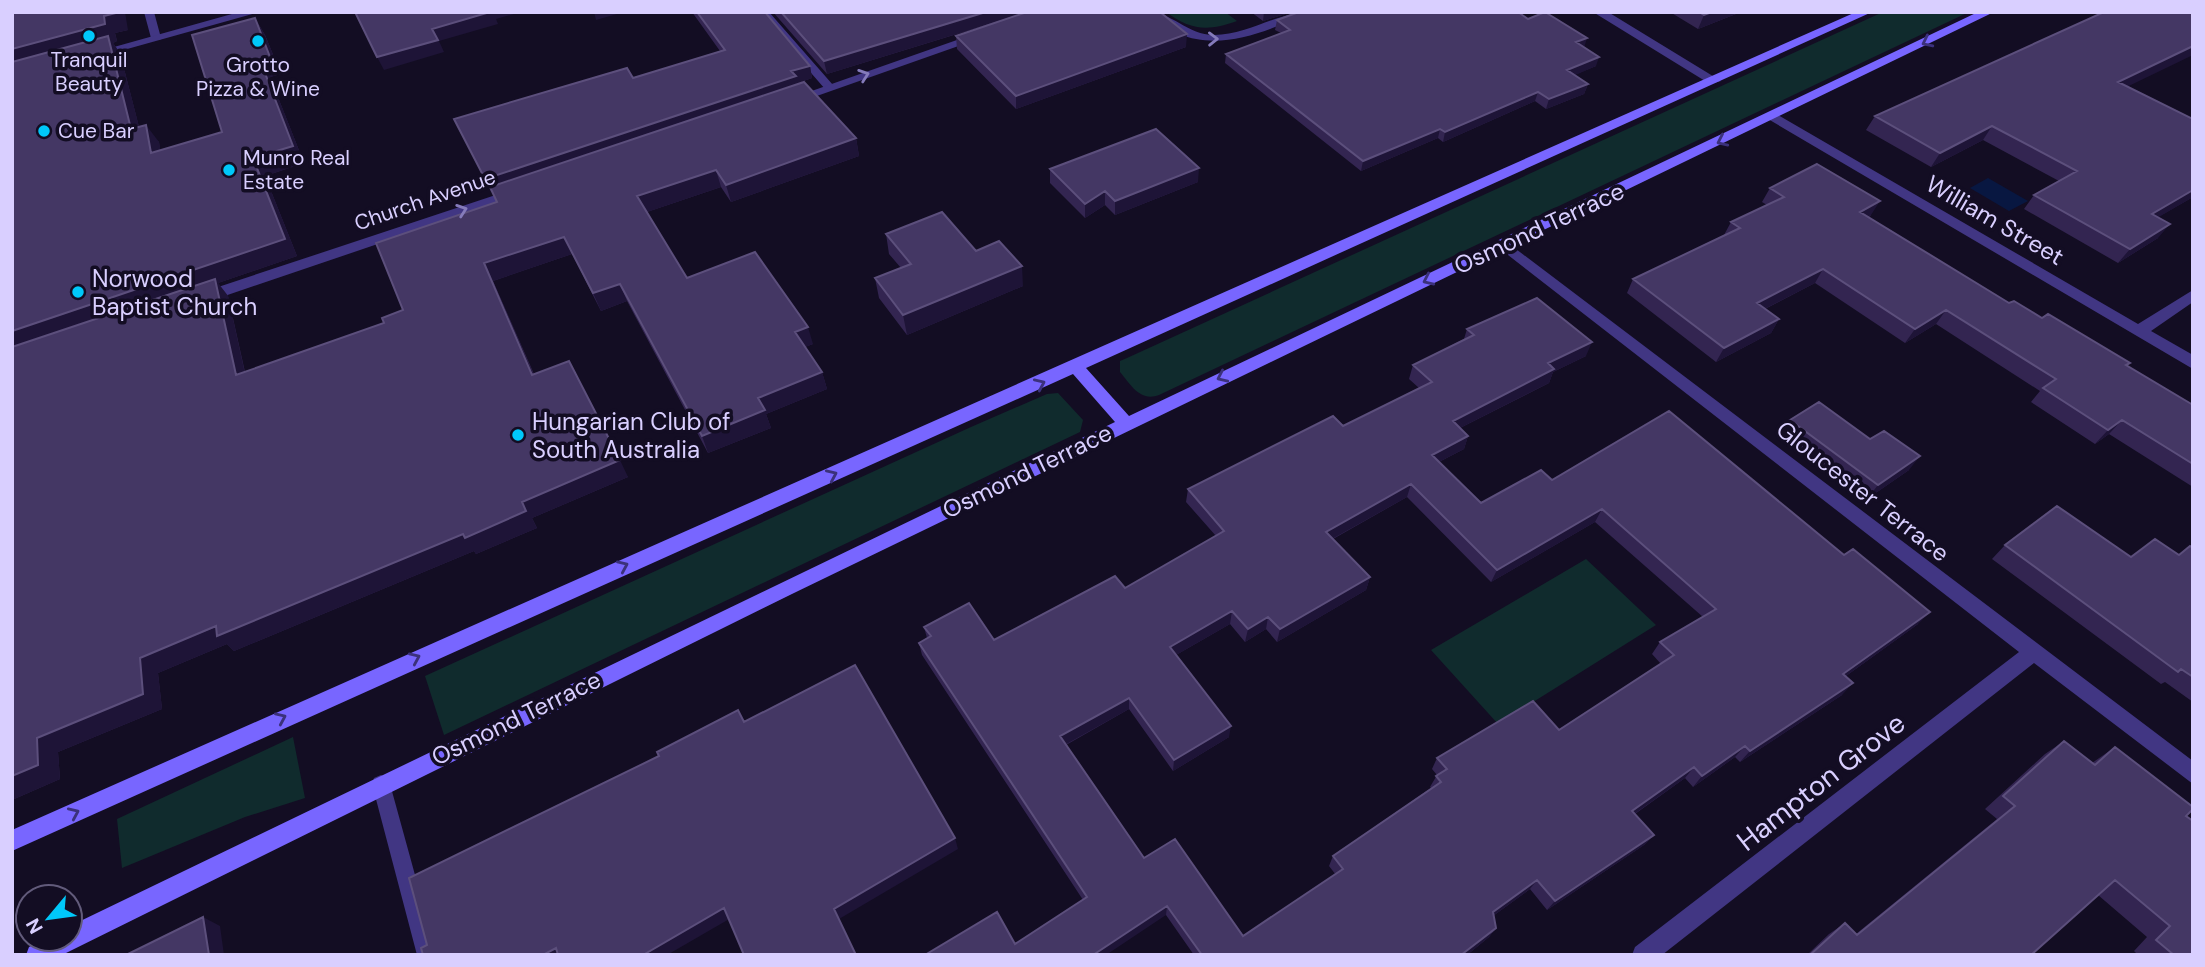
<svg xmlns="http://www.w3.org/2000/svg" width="2205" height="967" font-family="'DM Sans',sans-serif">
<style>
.green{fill:#102b2d}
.water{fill:#081741}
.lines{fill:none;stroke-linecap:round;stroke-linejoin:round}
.lane{fill:#413683;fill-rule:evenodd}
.street{fill:#413683;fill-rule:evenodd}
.secondary{fill:#7866ff;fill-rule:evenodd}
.wall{fill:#332551;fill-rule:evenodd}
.shaded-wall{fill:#1e1437}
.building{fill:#443764;stroke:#5c4f7c;stroke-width:2;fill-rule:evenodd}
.oneway{stroke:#857bbb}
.oneway2{stroke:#3b317b}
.poi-dot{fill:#00c8fa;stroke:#130d23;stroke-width:2.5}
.labels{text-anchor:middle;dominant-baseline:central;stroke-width:7;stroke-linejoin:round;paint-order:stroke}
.far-poi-label{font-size:21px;fill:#d9cfff;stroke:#130d23}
.far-street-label{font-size:21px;fill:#d9cfff;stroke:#130d23}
.street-label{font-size:24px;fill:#d9cfff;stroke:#130d23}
.poi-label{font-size:24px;fill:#d9cfff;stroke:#130d23;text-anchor:start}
.near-street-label{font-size:28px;fill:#d9cfff;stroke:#130d23}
</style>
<rect width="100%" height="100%" fill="#130d23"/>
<path class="green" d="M1166,12H1225L1237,21C1209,31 1191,31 1166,12Z
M1883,12H1969L1159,395C1140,402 1131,385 1120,372V361L1127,358Z
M1058,393L1083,420L1080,432L444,735L425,676L971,427L1047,394Z
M1586,559L1656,625L1498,724L1431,650Z
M293,737L305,798L245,817L122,868L117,819Z"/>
<path class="water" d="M1988,178L2028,201L2009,211L1970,188Z"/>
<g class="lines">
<path class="lane" d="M144,12H154L161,38L160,40L151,38Z
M758,12H769L833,85V89H825Z
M381,775L388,778L390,784L437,955H417L372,784L374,778Z"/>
<path class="street" d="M239,12H260L95,58L89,54Z
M1147,12C1172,12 1188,35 1214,35C1248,35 1277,12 1311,12C1301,20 1287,23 1275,27C1230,45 1184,50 1147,12Z
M1593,12H1608L1721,81L1710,84Z
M974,34L984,37L797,103H787L786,100Z
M1773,112L2138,324L2193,290V302L2151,331L2193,355V369L1768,119L1766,116Z
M517,188L522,189V195L207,302H197L194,298L197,294Z
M1504,240L2193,761V784L2034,663L1662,955H1632L1635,947L2019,652L1499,248V242Z"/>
<path class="secondary" d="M1856,12H1872L1086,368L1129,416L1978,12H1994L794,593L62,955H26L29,947L45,939H70V926L1115,422L1073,374L12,851V830Z"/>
</g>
<path class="wall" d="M12,12L128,30L115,33L117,41L113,43L120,53L139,127L159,142L160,150L222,132L255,18L265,35L281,74L270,77L304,163L265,176L297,256L218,283L228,296L245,372L384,323L403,310L497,202L454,119L633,78L720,51L692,12H765L810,66L812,78L798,83V84L856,138L859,156L731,202L721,187L647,212L687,278L813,344L805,347L822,372L827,389L766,414L771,428L708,453L627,301L601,311L572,254L493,281L534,374L628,477L532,518L537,528L476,554L474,551L234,651L227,644L158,673L162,709L58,752L60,779L12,800Z
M773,12H1160L1186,47L1016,109L957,49L956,36L1009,18L827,74Z
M1251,12H1292L1263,21Z
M1670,12H1741L1698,29Z
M1528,19L1584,47L1596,66L1574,75L1588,84L1584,94L1546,109L1535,101L1443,142L1438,138L1361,171L1225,63L1226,54L1281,33L1275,30L1277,20Z
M2127,87L2193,119V197L2158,217V238L2118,263L2024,209L2034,195L2059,181L1983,140L1931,167L1866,130L1875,116Z
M1050,169L1198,182L1115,215L1105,205L1085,218L1050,183Z
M1770,188L1871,215L1869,217L2009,303L2042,318L2130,363L2127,366L2193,405V487L2109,434L2095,444L2031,402L2040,391L1936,324L1905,343L1815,283L1765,309L1779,319L1771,333L1716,362L1627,293L1633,279L1724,235L1731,222L1767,205L1762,202Z
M886,234L976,251L1023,286L907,335L879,298L875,278L901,268L889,254Z
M1467,329L1586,356L1553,372L1549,383L1460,428L1468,436L1464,449L1439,462L1481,503L1552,480L1918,624L1846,676L1842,695L1740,762L1735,757L1693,787L1685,778L1635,814L1654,835L1644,845L1547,910L1530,889L1493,916L1496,928L1489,937L1467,955H1194L1166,915L1015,944L1083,900L922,655L919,643L927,638L924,627L994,640L1125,588L1216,536L1186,502L1188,489L1343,426L1419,388L1409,379L1413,365L1464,339ZM1407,497L1491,582L1595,522L1703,617L1660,642L1652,654L1661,664L1559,730L1437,758L1432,769L1437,775L1430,787L1431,788L1333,856L1329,866L1336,875L1243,936L1144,858L1066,745L1129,709L1173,771L1229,737L1176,655L1230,624L1245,642L1266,629L1277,642L1366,590L1370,577L1333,539Z
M1790,420L1909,470L1867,499L1781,434Z
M2005,545L2131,557L2179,555L2193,548V702L2165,682L2161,684L1992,559Z
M2064,741L2092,763L2115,747L2186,816L2193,955H2138L2134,951L2147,937L2098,895L2031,955H1807L1829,934L1845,923L1856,934L1997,819L1985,809L2045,754Z"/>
<path class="shaded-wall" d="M116,12H125L128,30L115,33L117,41L113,43L120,53L144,146L12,69V49Z
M490,12H521L496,19L498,24L439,41L444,52L384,70L377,57L432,29Z
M594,12H624L596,20Z
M986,12H1028L827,74L824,61Z
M1264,12H1292L1263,21Z
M1712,12H1741L1698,29L1704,15Z
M255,18L265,35L281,74L270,77L304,163L265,176L297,256L218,283L228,296L249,392L12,354V331L253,158Z
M1187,34L1186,47L1016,109V96Z
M1587,38L1584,48L1576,42Z
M2193,46V55L2108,96L2118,82Z
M1599,57L1596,66L1564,80L1567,70Z
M810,66L812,78L798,83L799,89L491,192L485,179L791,71Z
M1588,84L1584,94L1546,109L1549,99Z
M1538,92L1535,101L1443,142L1445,132Z
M146,125L159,142L164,171L151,153Z
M1992,126L1983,140L1931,167L1940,153Z
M1440,129L1438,138L1361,171L1363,161Z
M856,138L859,156L731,202L726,185Z
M1199,168L1198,182L1115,215V201Z
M716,170L721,187L644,213L637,196Z
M2193,190V197L2140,228L2152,214Z
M1105,191V205L1085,218V204Z
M1880,201L1871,215L1852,226L1860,212Z
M2170,224L2158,238L2118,263L2130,249Z
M564,237L572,254L493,281L541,392L532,375L484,263Z
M1022,266L1023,286L907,335L903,315Z
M1823,269L1815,283L1749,317L1757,303Z
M620,284L627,301L601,311L593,293Z
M1946,310L1936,324L1905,343L1915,329Z
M1779,319L1771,333L1716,362L1724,348Z
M808,327L813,344L800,349L795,332Z
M1592,342L1586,356L1553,372L1549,383L1448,434L1453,421L1548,363Z
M822,372L827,389L766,414L771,428L708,453L702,436L758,398Z
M2122,420L2109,434L2095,444L2108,430Z
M1468,436L1464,449L1427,468L1432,455Z
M1920,456L1909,470L1867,499L1878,485Z
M620,460L628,477L532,518L537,528L476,554L474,551L234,651L227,644L158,673L162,709L58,752L60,779L12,800V776L37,738L140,658L522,502Z
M1411,484L1407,497L1323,544L1326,532Z
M1602,509L1595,522L1491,582L1497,570Z
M1370,577L1366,590L1277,642L1280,629Z
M1232,611L1230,624L1169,659L1170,647Z
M1930,612L1918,624L1832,686L1843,674Z
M1268,617L1266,629L1245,642L1248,629Z
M1853,683L1842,695L1740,762L1750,751Z
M1129,698V709L1061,747L1060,736Z
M1231,726L1229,737L1173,771L1174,760Z
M1745,746L1735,757L1693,787L1702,776Z
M1694,767L1685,778L1623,822L1632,811Z
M1654,835L1644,845L1547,910L1555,901Z
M955,838L958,849L839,919L834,909Z
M1537,880L1530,889L1486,921L1493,912Z
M1167,906L1166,915L1106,955H1093Z
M724,908L731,918L667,955H643Z
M203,917L220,926L224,955H209Z
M1496,928L1489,937L1467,955H1461Z
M556,948L563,955H543Z"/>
<path class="building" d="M12,12H116V13L104,16L105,24L12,49Z
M355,12H490L432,29L438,40L377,57Z
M697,12H765L810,66L791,71L796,76L485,179L454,119L627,68L633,78L725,50Z
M781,12H986L824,61Z
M1027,12H1160L1187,34L1016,96L956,36Z
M1299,12H1518L1528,19L1545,12L1587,38L1576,42L1599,57L1567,70L1588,84L1549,99L1538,92L1445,132L1440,129L1363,161L1226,54L1290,30L1277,20Z
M1699,12H1712L1704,15Z
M2104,12H2193V46L2118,82L2193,119V190L2152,214L2170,224L2130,249L2034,195L2077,171L1992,126L1940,153L1875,116Z
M255,18L270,57L260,60L293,146L253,158L285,239L12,331V62L108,36L131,129L146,125L151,153L222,132L192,35Z
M804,82L856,138L726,185L716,170L637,196L687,278L755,252L808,327L795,332L822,372L758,398L765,410L702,436L620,284L593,293L564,237L484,263L532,375L569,361L620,460L522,502L526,511L465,538L463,534L217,636L216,626L140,658L143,694L37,738L38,765L12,776V347L215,279L236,375L384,323L382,318L403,310L376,243L497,202L490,187Z
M1156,129L1199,168L1115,201L1105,191L1085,204L1050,169Z
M1817,164L1880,201L1860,212L2009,303L2014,301L2042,318L2048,314L2130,363L2126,365L2193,405V464L2122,420L2108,430L2043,388L2056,379L1946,310L1915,329L1823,269L1757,303L1779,319L1724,348L1633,279L1740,228L1731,222L1784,197L1770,188Z
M942,212L976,251L999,241L1022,266L903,315L875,278L911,264L886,234Z
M1537,298L1592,342L1548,363L1554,369L1453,421L1468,436L1432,455L1481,503L1541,470L1552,480L1669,411L1844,555L1853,549L1930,612L1843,674L1853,683L1750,751L1745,746L1702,776L1694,767L1632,811L1654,835L1555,901L1537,880L1493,912L1496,928L1461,955H1202L1167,906L1093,955H925L997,912L1015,944L1087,897L919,643L931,636L924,627L969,603L994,640L1115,576L1125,588L1224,531L1188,489L1333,416L1343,426L1432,382L1413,365L1474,335L1467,329ZM1411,484L1497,570L1602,509L1716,609L1660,642L1674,655L1559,730L1533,701L1437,758L1447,769L1436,776L1441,782L1333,856L1343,869L1243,936L1175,839L1144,858L1060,736L1129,698L1174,760L1231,726L1170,647L1232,611L1248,629L1268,617L1280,629L1370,577L1326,532Z
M1819,402L1870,439L1884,431L1920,456L1878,485L1790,420Z
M2057,506L2131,557L2155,539L2179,555L2190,546L2193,548V677L2181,669L2178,672L2005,545Z
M855,665L955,838L834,909L856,955H744L724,908L643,955H558L556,948L543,955H423L421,948L427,945L409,878L659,756L657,752L738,710L744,722Z
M2064,741L2095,765L2115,747L2193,807V809L2186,816L2193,821V955H2174L2156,940L2170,926L2115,880L2031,955H1810L1845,923L1857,935L2015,806L2003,796Z
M203,917L209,955H126Z"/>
<defs><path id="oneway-chevron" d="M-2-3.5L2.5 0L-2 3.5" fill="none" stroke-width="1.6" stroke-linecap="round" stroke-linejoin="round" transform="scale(1.75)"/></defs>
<g class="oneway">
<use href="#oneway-chevron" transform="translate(1213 39) rotate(-1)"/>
<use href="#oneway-chevron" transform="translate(864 75) rotate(-19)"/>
<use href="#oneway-chevron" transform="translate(462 210) rotate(-19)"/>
</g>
<g class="oneway2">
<use href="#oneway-chevron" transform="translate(1927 42) rotate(154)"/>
<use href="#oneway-chevron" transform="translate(1722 141) rotate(155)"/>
<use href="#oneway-chevron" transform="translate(1428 280) rotate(155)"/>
<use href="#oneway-chevron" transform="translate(1222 377) rotate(155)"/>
<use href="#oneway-chevron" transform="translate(1040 384) rotate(-24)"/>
<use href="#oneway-chevron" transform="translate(832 475) rotate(-24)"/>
<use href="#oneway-chevron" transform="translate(623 566) rotate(-24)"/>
<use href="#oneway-chevron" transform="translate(415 658) rotate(-24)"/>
<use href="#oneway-chevron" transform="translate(281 718) rotate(-24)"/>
<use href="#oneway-chevron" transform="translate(74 813) rotate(-24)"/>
</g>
<g class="poi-dot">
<circle cx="89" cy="36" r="7"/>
<circle cx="258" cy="41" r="7"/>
<circle cx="44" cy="131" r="7"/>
<circle cx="229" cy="170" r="7"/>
<circle cx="78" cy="292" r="7"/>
<circle cx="518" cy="435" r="7"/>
</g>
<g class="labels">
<g class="far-poi-label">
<text x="89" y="60">Tranquil<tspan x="89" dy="24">Beauty</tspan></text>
<text x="258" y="65">Grotto<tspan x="258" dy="24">Pizza &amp; Wine</tspan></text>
<text x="58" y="131" text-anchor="start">Cue Bar</text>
<text x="243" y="158" text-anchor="start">Munro Real<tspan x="243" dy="24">Estate</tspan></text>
</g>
<g class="far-street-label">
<text transform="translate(425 200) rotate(-19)">Church Avenue</text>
</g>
<g class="street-label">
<text transform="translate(1995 220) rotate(30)">William Street</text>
<text transform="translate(1539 228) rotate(-25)">Osmond Terrace</text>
<text transform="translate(1027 471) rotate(-26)">Osmond Terrace</text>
<text transform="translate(1863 491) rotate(38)">Gloucester Terrace</text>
<text transform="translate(516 718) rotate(-26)">Osmond Terrace</text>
</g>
<g class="poi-label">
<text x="92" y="278">Norwood<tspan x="92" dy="28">Baptist Church</tspan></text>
<text x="532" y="421">Hungarian Club of<tspan x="532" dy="28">South Australia</tspan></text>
</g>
<g class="near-street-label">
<text transform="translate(1821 782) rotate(-38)">Hampton Grove</text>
</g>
</g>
<rect width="2205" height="967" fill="none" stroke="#d9cfff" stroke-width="28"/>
<g transform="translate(49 918) rotate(241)"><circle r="33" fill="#130d23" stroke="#625b7b" stroke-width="2"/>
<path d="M0-5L12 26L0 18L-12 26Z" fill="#00c8fa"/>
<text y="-10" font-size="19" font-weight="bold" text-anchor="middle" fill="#d9cfff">N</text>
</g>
</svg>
